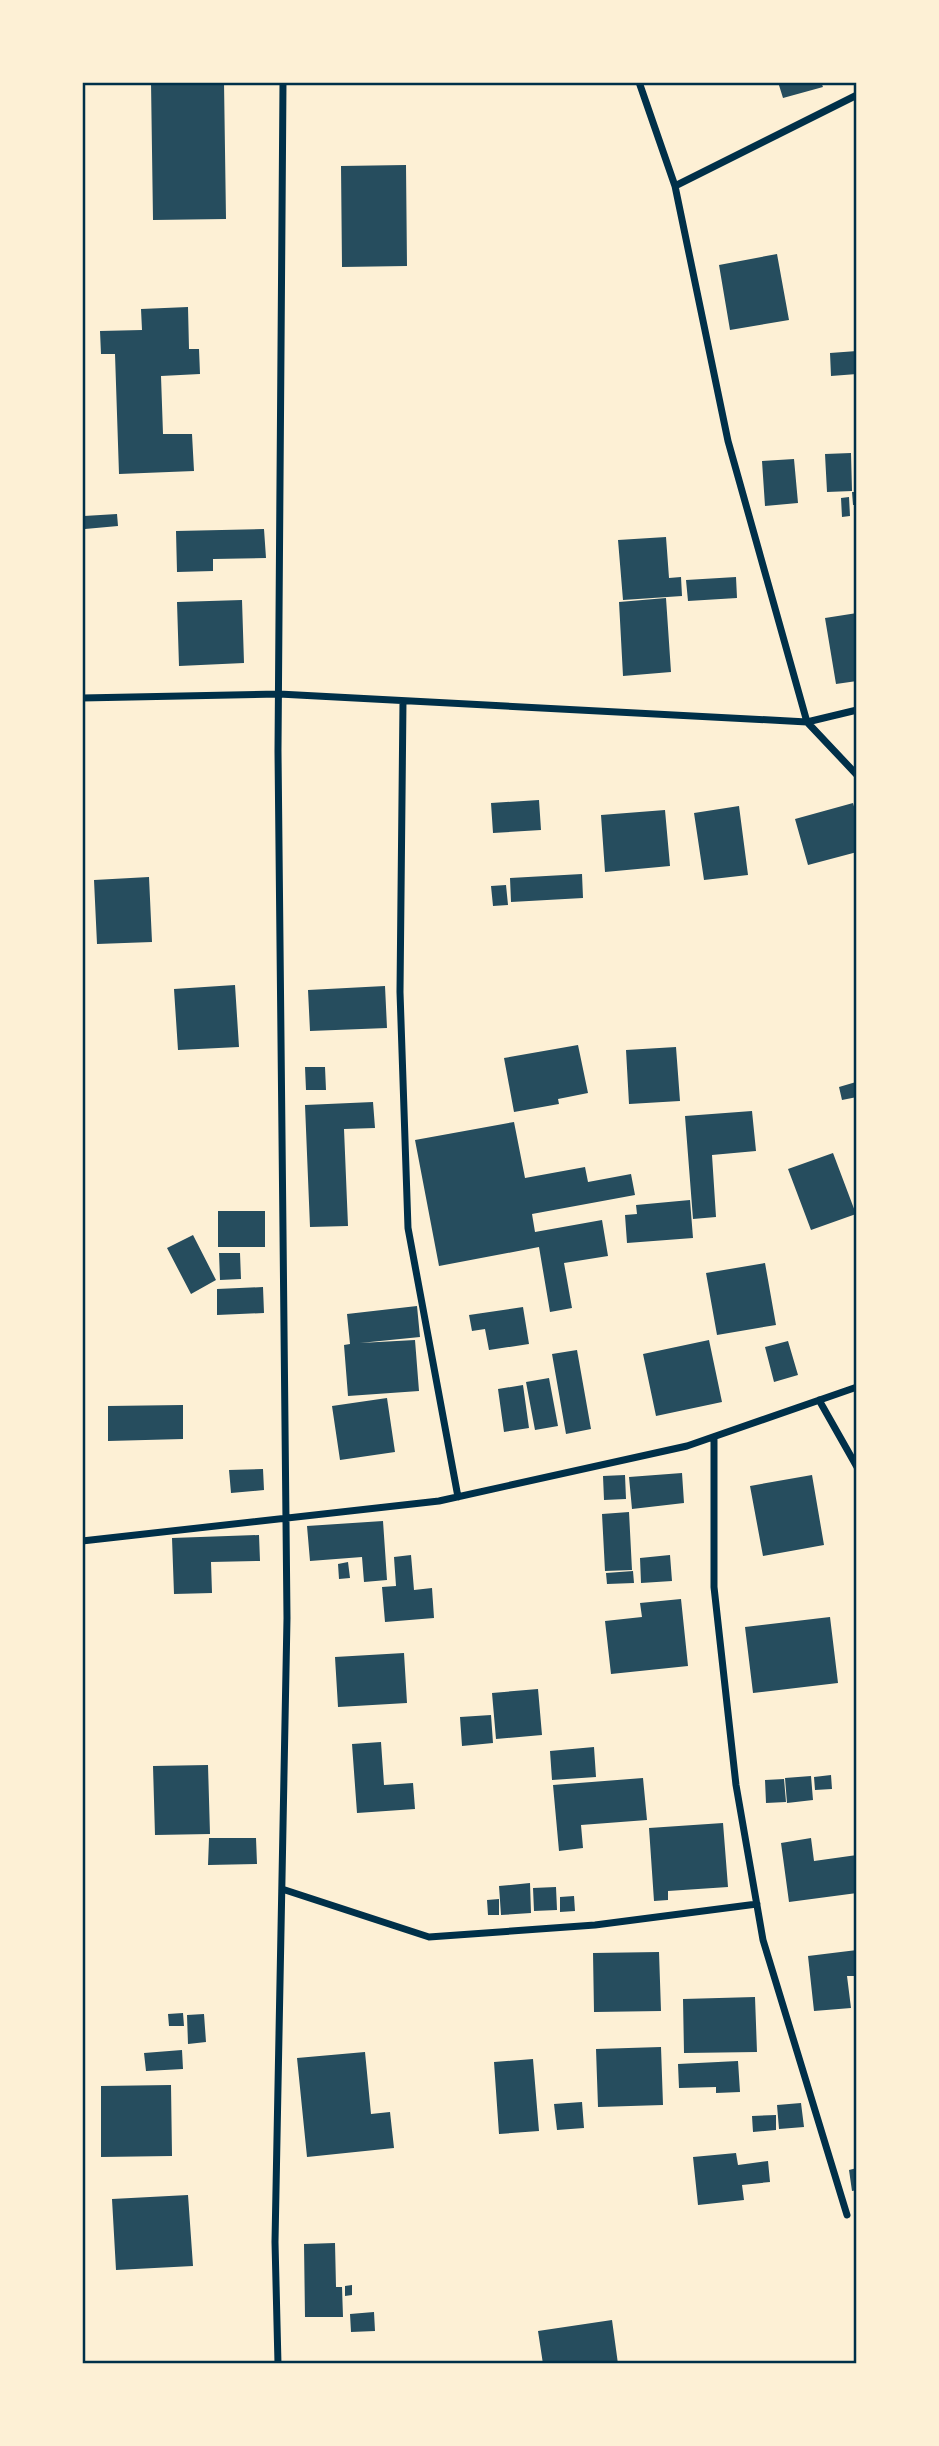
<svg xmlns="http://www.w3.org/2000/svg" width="939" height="2446" font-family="'PT Sans',sans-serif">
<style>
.building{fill:#264d5e}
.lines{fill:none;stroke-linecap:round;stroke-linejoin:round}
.minor{stroke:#003049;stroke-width:7}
.neatline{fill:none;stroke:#003049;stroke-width:2.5}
</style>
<rect width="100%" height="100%" fill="#fdf0d5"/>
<path class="building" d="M151,82H224L226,219L153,220Z
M778,82H821L823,87L783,98Z
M406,165L407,266L342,267L341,166Z
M777,254L789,320L730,330L719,265Z
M188,307L189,349H199L200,374L161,376L163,434H192L194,471L119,474L115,354H101L100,331L142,330L141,309Z
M857,351V374L831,376L830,353Z
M851,453L852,491L827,492L825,454Z
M794,459L798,503L765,506L762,461Z
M852,492H857V505H853Z
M849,497L850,516L842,517L841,498Z
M117,514L118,526L85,529L84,516Z
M264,529L266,558L213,559V571L177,572L176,531Z
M666,537L669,578L681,577L682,596L623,600L618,540Z
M736,577L737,598L688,601L686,580Z
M666,598L671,672L623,676L619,602Z
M242,600L244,663L179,666L177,602Z
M857,613V681L836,684L825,618Z
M539,800L541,830L493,833L491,803Z
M853,803L857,817V852L808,865L795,819Z
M739,806L748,875L704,880L694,813Z
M665,810L670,866L605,872L601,815Z
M582,874L583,898L511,902L510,878Z
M149,877L152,942L97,944L94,880Z
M506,885L508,905L493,906L491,886Z
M235,985L239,1047L178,1050L174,989Z
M385,986L387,1028L310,1031L308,990Z
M578,1045L588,1093L558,1099L559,1104L514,1112L504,1058Z
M676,1047L680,1101L629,1104L626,1050Z
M305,1067H325L326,1090H306Z
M856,1082L857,1097L842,1100L839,1087Z
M373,1102L375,1128L344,1129L348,1226L310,1227L305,1105Z
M752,1111L756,1151L712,1155L716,1217L693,1219L685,1116Z
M514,1122L525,1178L585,1167L588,1182L631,1174L635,1195L532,1214L535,1232L602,1220L608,1256L564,1263L572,1308L550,1312L539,1247L439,1266L415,1140Z
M833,1153L856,1214L811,1230L788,1169Z
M690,1200L693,1238L627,1243L625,1215L637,1214L636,1205Z
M218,1211H265V1247H218Z
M193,1235L216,1280L191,1294L167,1248Z
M219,1253H240L241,1279L220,1280Z
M765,1263L776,1325L717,1335L706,1273Z
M263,1287L264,1313L217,1315V1289Z
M417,1306L420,1337L360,1343L415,1340L419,1391L348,1396L344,1345L350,1344L347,1314Z
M523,1307L529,1344L489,1350L485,1329L472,1331L469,1315Z
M709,1340L722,1402L656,1416L643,1354Z
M788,1341L798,1375L774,1382L765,1347Z
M577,1350L591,1429L566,1434L552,1354Z
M549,1378L558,1426L535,1430L526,1382Z
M523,1385L529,1428L504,1432L498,1389Z
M387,1398L395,1452L340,1460L332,1406Z
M183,1405V1439L108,1441V1406Z
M263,1469L264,1490L231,1493L229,1470Z
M682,1473L684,1503L632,1509L629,1477Z
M625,1475L626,1499L604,1500L603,1476Z
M812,1475L824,1545L763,1556L750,1486Z
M629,1512L632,1570L605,1571L602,1514Z
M383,1521L387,1580L364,1582L362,1557L310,1561L307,1526Z
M259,1535L260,1561L211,1562L212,1593L174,1594L172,1538Z
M411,1555L414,1590L432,1588L434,1618L385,1622L382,1587L396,1586L394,1557Z
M670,1555L672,1581L641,1583L640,1558Z
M348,1562L350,1578L339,1579L338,1564Z
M633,1571L634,1583L607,1584L606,1573Z
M681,1599L688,1666L611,1674L605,1621L642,1617L640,1603Z
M830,1617L838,1683L753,1693L745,1627Z
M404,1653L407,1703L338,1707L335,1657Z
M538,1689L542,1735L496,1739L492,1693Z
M491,1715L493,1743L462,1746L460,1717Z
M381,1742L384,1785L413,1783L415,1809L357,1813L352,1744Z
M594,1747L596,1777L552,1780L550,1751Z
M208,1765L210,1834L155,1835L153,1766Z
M831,1775L832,1789L815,1790L814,1777Z
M811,1776L813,1800L787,1803L785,1778Z
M643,1778L647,1820L581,1825L583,1848L559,1851L553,1785Z
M784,1779L786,1802L766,1803L765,1780Z
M723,1823L728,1887L668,1891V1900L654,1901L649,1828Z
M209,1838H256L257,1864L208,1865Z
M811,1838L814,1861L857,1855V1893L789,1902L781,1843Z
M530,1883L531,1913L501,1915L499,1886Z
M556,1887L557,1910L534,1911L533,1888Z
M574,1896L575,1911L560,1912V1897Z
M499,1899V1915H488L487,1900Z
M857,1950V1976H847L851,2008L814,2011L808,1956Z
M659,1952L661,2011L594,2012L593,1953Z
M755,1997L757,2052L684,2053L683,1999Z
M183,2013L184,2026H169L168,2014Z
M204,2014L206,2042L188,2044L187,2015Z
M661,2047L663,2105L598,2107L596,2049Z
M182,2050L183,2069L146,2071L144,2053Z
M365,2052L371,2114L390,2112L394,2148L307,2157L297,2058Z
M533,2059L539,2131L499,2134L494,2062Z
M738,2061L740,2092L716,2093V2087L679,2088L678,2064Z
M171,2085L172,2156L101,2157V2086Z
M582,2102L584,2128L557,2130L554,2104Z
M801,2103L804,2127L779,2129L777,2105Z
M776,2115V2130L753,2132L752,2116Z
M736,2153L738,2165L768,2161L770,2182L742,2185L744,2200L698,2205L693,2157Z
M857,2168V2190L852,2191L849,2170Z
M188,2195L193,2266L116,2270L112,2199Z
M335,2243L336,2287H342L343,2317H305L304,2244Z
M352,2285V2295L345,2296V2286Z
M374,2312L375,2331L351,2332L350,2314Z
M612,2320L618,2364H543L538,2331Z"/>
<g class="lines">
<path class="minor" d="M639,82L675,186L728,441L807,722L857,775
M675,186L857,95
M82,698L279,694L807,722L857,710
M403,701L400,992L408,1228L458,1497
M819,1400L857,1467
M714,1437V1587L736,1785L763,1940L847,2215
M82,1541L439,1501L687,1446L857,1387
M282,1889L429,1937L595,1925L757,1904
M278,2364L275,2242L287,1618L278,751L283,82"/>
</g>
<rect width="939" height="2446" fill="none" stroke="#fdf0d5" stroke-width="168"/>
<rect x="84" y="84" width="771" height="2278" class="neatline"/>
</svg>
